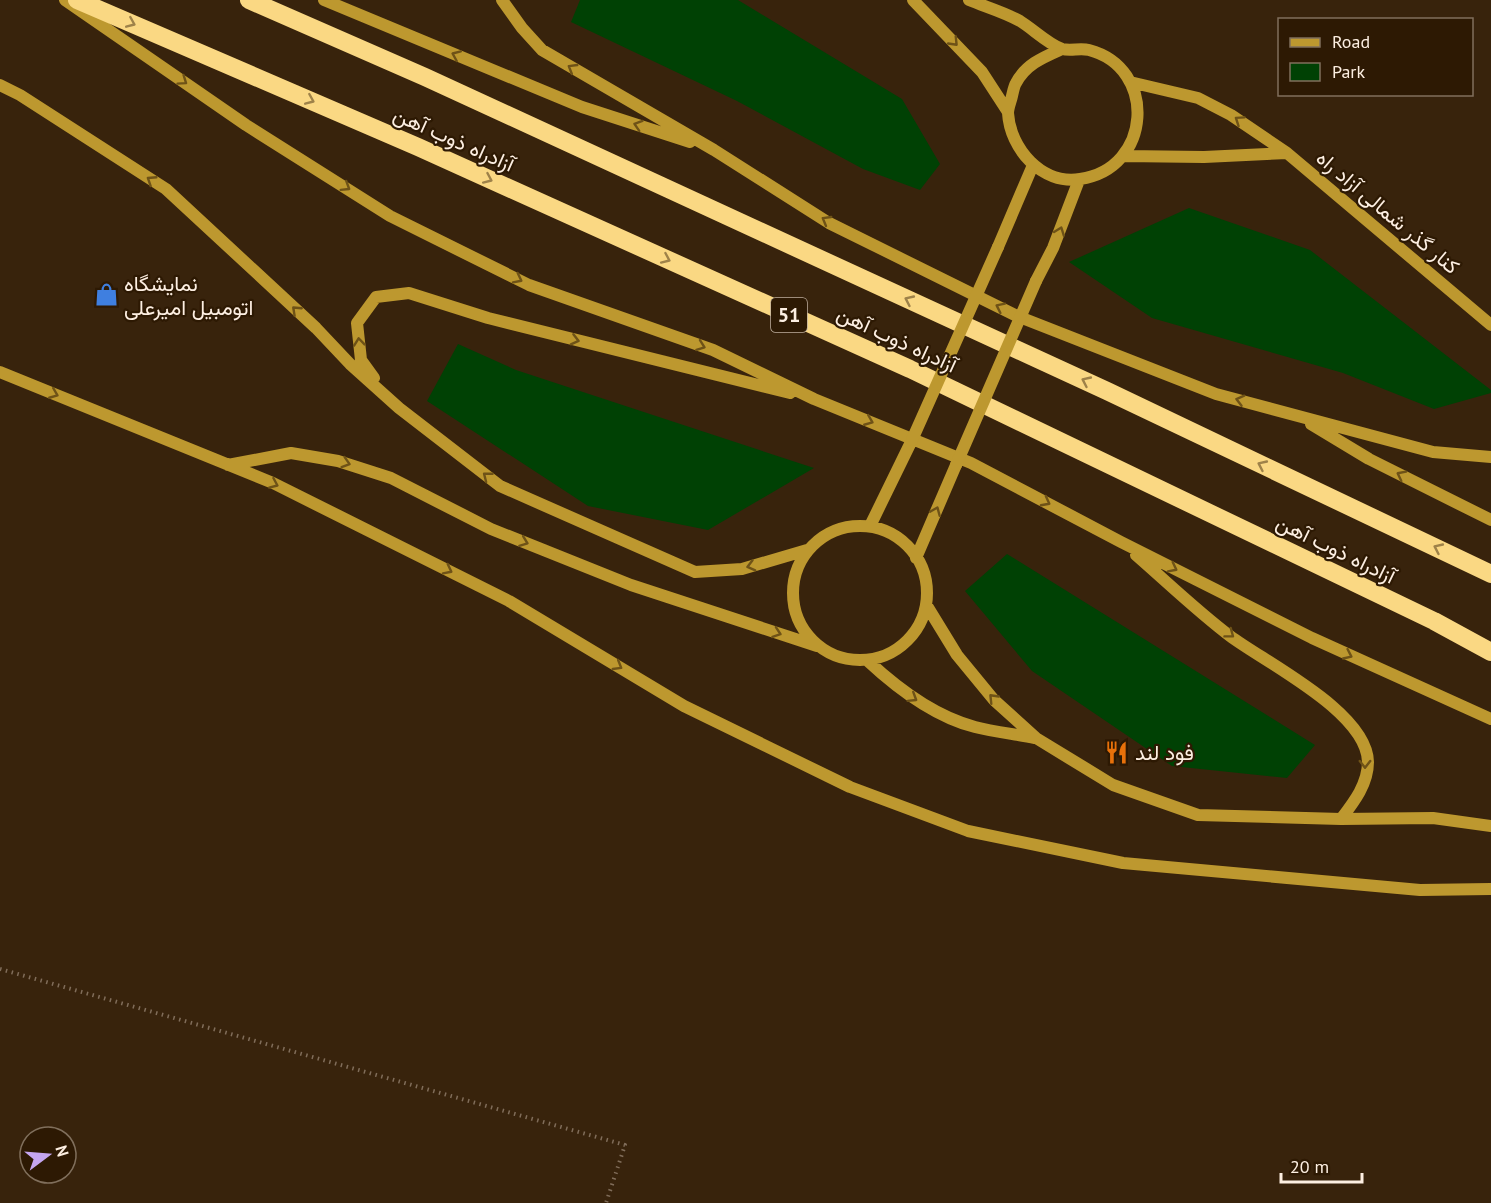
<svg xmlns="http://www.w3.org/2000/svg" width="1491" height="1203" font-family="'PT Sans',Vazirmatn,sans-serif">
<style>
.green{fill:#004104}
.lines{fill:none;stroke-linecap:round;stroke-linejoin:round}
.path{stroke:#806d5a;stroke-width:4;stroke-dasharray:1.5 4.5;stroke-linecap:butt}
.secondary{stroke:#bd982f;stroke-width:12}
.highway{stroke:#fad883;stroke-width:18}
.secondary-bridge{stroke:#bd982f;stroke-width:12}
.oneway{stroke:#9e8249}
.oneway2{stroke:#6e5217}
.labels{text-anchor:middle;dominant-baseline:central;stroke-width:4.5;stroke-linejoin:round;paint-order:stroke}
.shield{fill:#2d1903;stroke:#bfaf9f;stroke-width:1.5}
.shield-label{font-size:20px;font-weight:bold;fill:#fdefe2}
.street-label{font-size:21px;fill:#fdefe2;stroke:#2d1903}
.poi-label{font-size:21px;fill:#fdefe2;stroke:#2d1903;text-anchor:start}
</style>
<rect width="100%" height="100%" fill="#38230c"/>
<path class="green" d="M580,0H738L902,99L940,164L920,190L863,169L737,101L571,22Z
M1189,208L1310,250L1491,390V393L1434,409L1343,373L1152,318L1069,262Z
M458,344L516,370L814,468L708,530L588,506L427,401Z
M1007,554L1315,745L1287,778L1172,766L1032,671L965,591Z"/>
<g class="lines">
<path class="path" d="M0,969L625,1145L606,1203"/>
<path class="secondary" d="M65,0L246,125L390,216L529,285L713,350L814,399L971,463L1121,542L1312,638L1491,719
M324,0L582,107L690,142
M502,0L522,28L542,50L714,150L829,223L1017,316L1216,394L1433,452L1491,457
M913,0L982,72L1008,112
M969,0C986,7 1004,12 1020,21C1033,29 1048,44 1062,49C1070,51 1081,48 1089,50C1158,68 1152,169 1080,179C1042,185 1010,149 1008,113C1008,108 1011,101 1012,96C1013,92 1014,86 1016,83C1026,64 1044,57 1062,49
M1130,82L1198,98L1231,115L1287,153L1491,325
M0,85L20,95L166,189L316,328L350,364L399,408L500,486L695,572L742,569L807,550
M1124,156L1204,157L1287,153
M998,247L1033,165
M1036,281L1053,248L1079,180
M0,372L273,483L509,601L684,706L850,787L968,831L1123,863L1420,890L1491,889
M374,378L361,360L357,323L376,297L409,293L488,318L790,393
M1311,424L1369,459L1491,520
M228,465L291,453L338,461L391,478L491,529L631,585L817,646
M870,526L912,440
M793 593a67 67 0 1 1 134 0a67 67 0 1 1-134 0Z
M1136,555C1167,582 1197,611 1230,636C1266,663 1367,712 1368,762C1368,784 1354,802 1341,819
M916,558L956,465
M927,606L957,655L994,700L1036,738L1113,785L1198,815L1341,819L1433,818L1491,826
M868,661C897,688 936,717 975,727C994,732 1015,734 1035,738"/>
<path class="highway" d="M77,0L418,147L910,369L1434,621L1491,652
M249,0L425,77L1107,391L1491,574"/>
<path class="secondary-bridge" d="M912,440L998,247
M956,465L1036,281"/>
</g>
<defs><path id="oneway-chevron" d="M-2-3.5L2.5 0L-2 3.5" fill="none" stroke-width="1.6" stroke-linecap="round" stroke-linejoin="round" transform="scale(1.5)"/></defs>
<g class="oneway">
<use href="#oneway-chevron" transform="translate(131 23) rotate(23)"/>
<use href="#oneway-chevron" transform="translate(310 100) rotate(23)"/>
<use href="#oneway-chevron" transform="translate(488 179) rotate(24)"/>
<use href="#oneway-chevron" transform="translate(666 259) rotate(24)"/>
<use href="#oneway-chevron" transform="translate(909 300) rotate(-155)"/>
<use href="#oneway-chevron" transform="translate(1086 381) rotate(-155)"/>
<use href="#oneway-chevron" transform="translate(1262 465) rotate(-155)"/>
<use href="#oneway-chevron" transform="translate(1438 548) rotate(-155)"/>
</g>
<g class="oneway2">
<use href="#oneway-chevron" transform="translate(954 42) rotate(46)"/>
<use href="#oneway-chevron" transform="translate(456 55) rotate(-157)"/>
<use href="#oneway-chevron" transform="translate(572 68) rotate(-149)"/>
<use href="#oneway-chevron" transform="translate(183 81) rotate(35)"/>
<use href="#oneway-chevron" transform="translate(1239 120) rotate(-146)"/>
<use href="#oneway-chevron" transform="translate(638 125) rotate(-162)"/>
<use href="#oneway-chevron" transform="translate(151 180) rotate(-147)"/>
<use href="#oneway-chevron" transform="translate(346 187) rotate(32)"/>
<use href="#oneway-chevron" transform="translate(826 220) rotate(-150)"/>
<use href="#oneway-chevron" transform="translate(1060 231) rotate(-69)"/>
<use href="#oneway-chevron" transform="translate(518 279) rotate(27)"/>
<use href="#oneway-chevron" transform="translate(1000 307) rotate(-154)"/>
<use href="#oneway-chevron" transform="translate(296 310) rotate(-137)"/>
<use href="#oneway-chevron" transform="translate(575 340) rotate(14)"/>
<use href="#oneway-chevron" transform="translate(359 342) rotate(-96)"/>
<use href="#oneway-chevron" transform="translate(701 346) rotate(20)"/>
<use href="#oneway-chevron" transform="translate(54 394) rotate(22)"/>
<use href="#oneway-chevron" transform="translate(1240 400) rotate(-165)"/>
<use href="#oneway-chevron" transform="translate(869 421) rotate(22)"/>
<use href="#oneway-chevron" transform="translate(346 463) rotate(17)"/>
<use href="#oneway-chevron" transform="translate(1401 475) rotate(-153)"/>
<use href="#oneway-chevron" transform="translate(487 476) rotate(-142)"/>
<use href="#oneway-chevron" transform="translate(274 484) rotate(24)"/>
<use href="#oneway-chevron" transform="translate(1046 502) rotate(28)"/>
<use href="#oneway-chevron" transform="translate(936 511) rotate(-67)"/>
<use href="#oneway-chevron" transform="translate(524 542) rotate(21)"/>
<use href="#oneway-chevron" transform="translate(751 566) rotate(165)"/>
<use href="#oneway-chevron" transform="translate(1173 568) rotate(27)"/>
<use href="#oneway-chevron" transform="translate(448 570) rotate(27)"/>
<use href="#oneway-chevron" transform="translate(777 633) rotate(19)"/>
<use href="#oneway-chevron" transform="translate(1230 634) rotate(37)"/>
<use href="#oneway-chevron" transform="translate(1348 655) rotate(25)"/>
<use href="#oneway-chevron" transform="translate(618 666) rotate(31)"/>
<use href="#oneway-chevron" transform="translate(913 698) rotate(32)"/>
<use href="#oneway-chevron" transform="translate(993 698) rotate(-134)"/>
<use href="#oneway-chevron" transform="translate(1365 764) rotate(90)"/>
</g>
<defs>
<symbol id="shop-bare" viewBox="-9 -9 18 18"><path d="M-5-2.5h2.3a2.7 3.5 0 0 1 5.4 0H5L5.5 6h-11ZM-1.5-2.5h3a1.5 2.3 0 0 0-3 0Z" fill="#3f7fe0" stroke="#2d1903" stroke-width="2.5" paint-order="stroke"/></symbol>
<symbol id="restaurant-bare" viewBox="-9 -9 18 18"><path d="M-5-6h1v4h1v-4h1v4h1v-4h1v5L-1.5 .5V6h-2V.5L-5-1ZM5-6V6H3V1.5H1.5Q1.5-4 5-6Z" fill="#e8710a" stroke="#2d1903" stroke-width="2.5" paint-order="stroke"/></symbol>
</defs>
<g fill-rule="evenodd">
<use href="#shop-bare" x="90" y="278" width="33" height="33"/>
<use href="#restaurant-bare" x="1100" y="736" width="33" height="33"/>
</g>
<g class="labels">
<rect class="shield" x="771" y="298" width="36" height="34" rx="4.5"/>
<g class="shield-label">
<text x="789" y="315">51</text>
</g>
<g class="street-label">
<text transform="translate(454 139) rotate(24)">آزادراه ذوب آهن</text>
<text transform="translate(1388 212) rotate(40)">کنار گذر شمالی آزاد راه</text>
<text transform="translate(897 339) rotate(25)">آزادراه ذوب آهن</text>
<text transform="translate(1336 549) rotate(26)">آزادراه ذوب آهن</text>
</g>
<g class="poi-label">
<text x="124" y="283">نمایشگاه<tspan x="124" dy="24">اتومبیل امیرعلی</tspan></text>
<text x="1135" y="752">فود لند</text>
</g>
</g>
<rect x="1278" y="18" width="195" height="78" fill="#2d1903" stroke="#806f5c" stroke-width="1.5"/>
<rect x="1290" y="38" width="30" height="9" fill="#bd982f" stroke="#806f5c" stroke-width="1.5"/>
<text x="1332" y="48" font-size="18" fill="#fdefe2">Road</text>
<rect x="1290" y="63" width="30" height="18" fill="#004104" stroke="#806f5c" stroke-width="1.5"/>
<text x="1332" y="78" font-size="18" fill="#fdefe2">Park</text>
<g transform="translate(48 1155) rotate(74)"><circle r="28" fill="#2d1903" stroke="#806f5c" stroke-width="1.5"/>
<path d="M0-4.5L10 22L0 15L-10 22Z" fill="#c5a6f0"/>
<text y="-9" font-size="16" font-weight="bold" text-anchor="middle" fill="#fdefe2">N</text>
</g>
<path d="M1281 1173v9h81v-9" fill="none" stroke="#fdefe2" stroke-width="3"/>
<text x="1290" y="1173" font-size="18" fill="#fdefe2" stroke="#2d1903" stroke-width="4.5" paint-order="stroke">20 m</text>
</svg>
